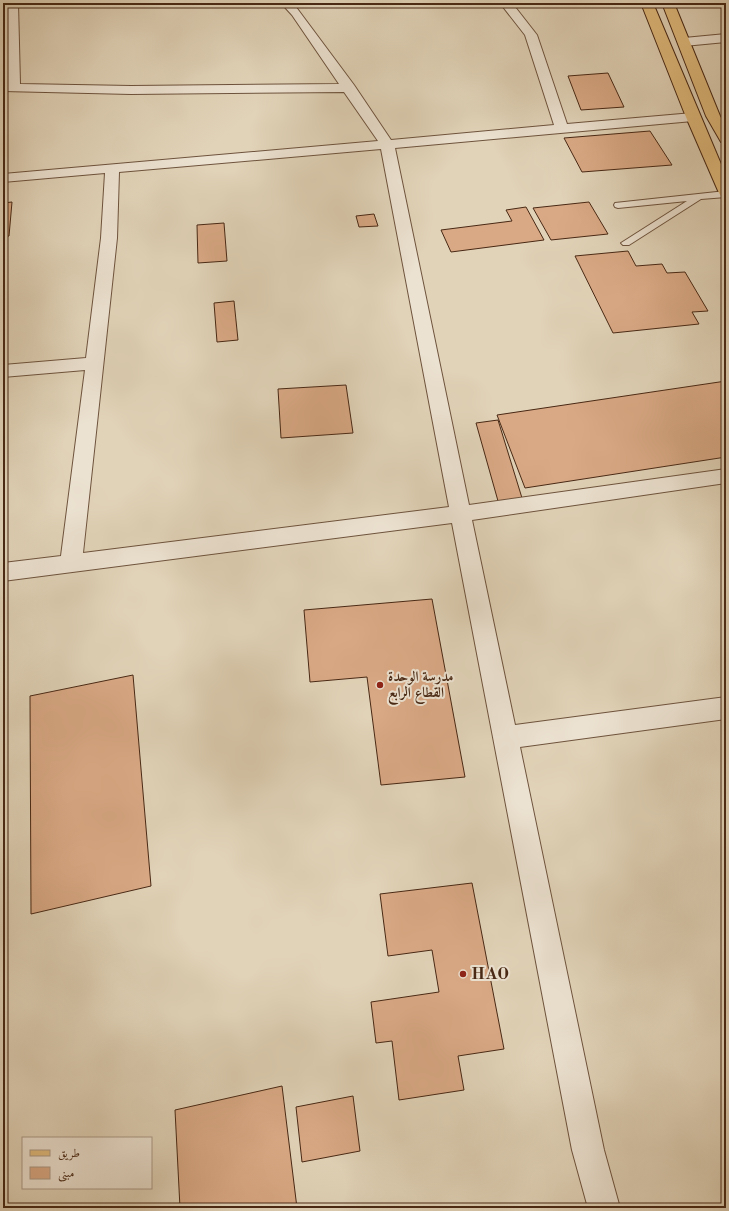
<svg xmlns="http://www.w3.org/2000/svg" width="729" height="1211" font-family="'Old Standard TT',Amiri,serif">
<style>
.building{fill:#d9a985;stroke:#482814}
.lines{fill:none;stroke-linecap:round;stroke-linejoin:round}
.lane-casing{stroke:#6e533d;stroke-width:2}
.street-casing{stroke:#6e533d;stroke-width:2}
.primary-casing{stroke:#482814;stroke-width:2}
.lane{fill:#ece2d1;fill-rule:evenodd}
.street{fill:#ece2d1;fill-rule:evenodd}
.primary{fill:#e0ba7c;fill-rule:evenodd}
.poi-dot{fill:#8f2418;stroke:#ece2d1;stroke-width:1.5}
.labels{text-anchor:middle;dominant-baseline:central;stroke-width:4;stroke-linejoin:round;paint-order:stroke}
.poi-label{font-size:14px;font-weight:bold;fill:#482814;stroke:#ece2d1;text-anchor:start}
.near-poi-label{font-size:17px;font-weight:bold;fill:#482814;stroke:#ece2d1;text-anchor:start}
</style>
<rect width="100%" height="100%" fill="#e1d3b8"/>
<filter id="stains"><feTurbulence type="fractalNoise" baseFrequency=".005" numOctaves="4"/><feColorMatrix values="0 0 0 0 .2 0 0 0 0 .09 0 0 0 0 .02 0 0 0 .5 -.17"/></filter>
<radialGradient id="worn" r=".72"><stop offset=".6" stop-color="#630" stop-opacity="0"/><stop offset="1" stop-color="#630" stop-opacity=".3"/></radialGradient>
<path class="building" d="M608,73L624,107L581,110L568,76Z
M650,131L672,165L582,172L564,138Z
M12,202L9,236L3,237V203Z
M589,202L608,234L551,240L533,208Z
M526,207L544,240L451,252L441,230L512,221L506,210Z
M374,214L378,226L359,227L356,216Z
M224,223L227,261L198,263L197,225Z
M628,251L636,266L662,264L667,273L685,272L708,311L692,312L699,324L613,333L575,256Z
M234,301L238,340L217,342L214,303Z
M726,381V457L525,488L497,415Z
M346,385L353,433L281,438L278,389Z
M498,420L522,498L498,501L476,423Z
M432,599L465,777L381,785L367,677L310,682L304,610Z
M133,675L151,886L31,914L30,696Z
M472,883L504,1049L458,1056L464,1090L399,1100L392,1041L376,1043L371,1002L439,992L432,950L388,956L380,894Z
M282,1086L297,1208H180L175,1110Z
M353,1096L360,1151L302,1162L296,1107Z"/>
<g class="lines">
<defs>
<path id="lane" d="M726,191V197L701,199L629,245H623L621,243L687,201L618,208L615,207L614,205L615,203Z"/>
<path id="street" d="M6,3H18L20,84L131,86L339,84L292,15L281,3H293L354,85L391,140L554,125L525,35L500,3H512L537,35L567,124L693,113L698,114L700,117L698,120L693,121L395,148L469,505L726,469V483L472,520L515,725L726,697V719L520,747L604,1150L620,1208H588L572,1150L452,523L3,581V563L61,556L85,370L3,377V365L86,358L101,238L105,173L3,182V174L378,141L344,92L131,94L3,91V83H8ZM381,149L449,507L83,553L117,238L119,172Z
M726,34V42L684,46L680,45L678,42L680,39L684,38Z"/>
<path id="primary" d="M641,3H653L726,176V197L721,196L719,193L686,117Z
M662,3H674L720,116L726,127V143L721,142L706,116Z"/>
</defs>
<use href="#lane" class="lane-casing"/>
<use href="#street" class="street-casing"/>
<use href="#primary" class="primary-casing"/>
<use href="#lane" class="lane"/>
<use href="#street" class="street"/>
<use href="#primary" class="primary"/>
</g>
<g class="poi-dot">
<circle cx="380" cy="685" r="4"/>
<circle cx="463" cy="974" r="4"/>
</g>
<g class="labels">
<g class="poi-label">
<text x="388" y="677">مدرسة الوحدة<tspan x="388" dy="16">القطاع الرابع</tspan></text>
</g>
<g class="near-poi-label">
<text x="471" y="974">HAO</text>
</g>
</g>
<rect width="729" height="1211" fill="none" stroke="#e1d3b8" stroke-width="16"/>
<rect x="4" y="4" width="721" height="1203" fill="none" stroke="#482814" stroke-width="2"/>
<rect x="8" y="8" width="713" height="1195" fill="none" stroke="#482814"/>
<rect x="22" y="1137" width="130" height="52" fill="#ece2d1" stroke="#aa9885"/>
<rect x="30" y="1150" width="20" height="6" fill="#e0ba7c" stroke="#aa9885"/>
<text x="58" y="1157" font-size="12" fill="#482814">طريق</text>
<rect x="30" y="1167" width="20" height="12" fill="#d9a985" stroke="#aa9885"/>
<text x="58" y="1177" font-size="12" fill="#482814">مبنى</text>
<rect width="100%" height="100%" filter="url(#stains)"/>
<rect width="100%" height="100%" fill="url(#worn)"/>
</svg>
